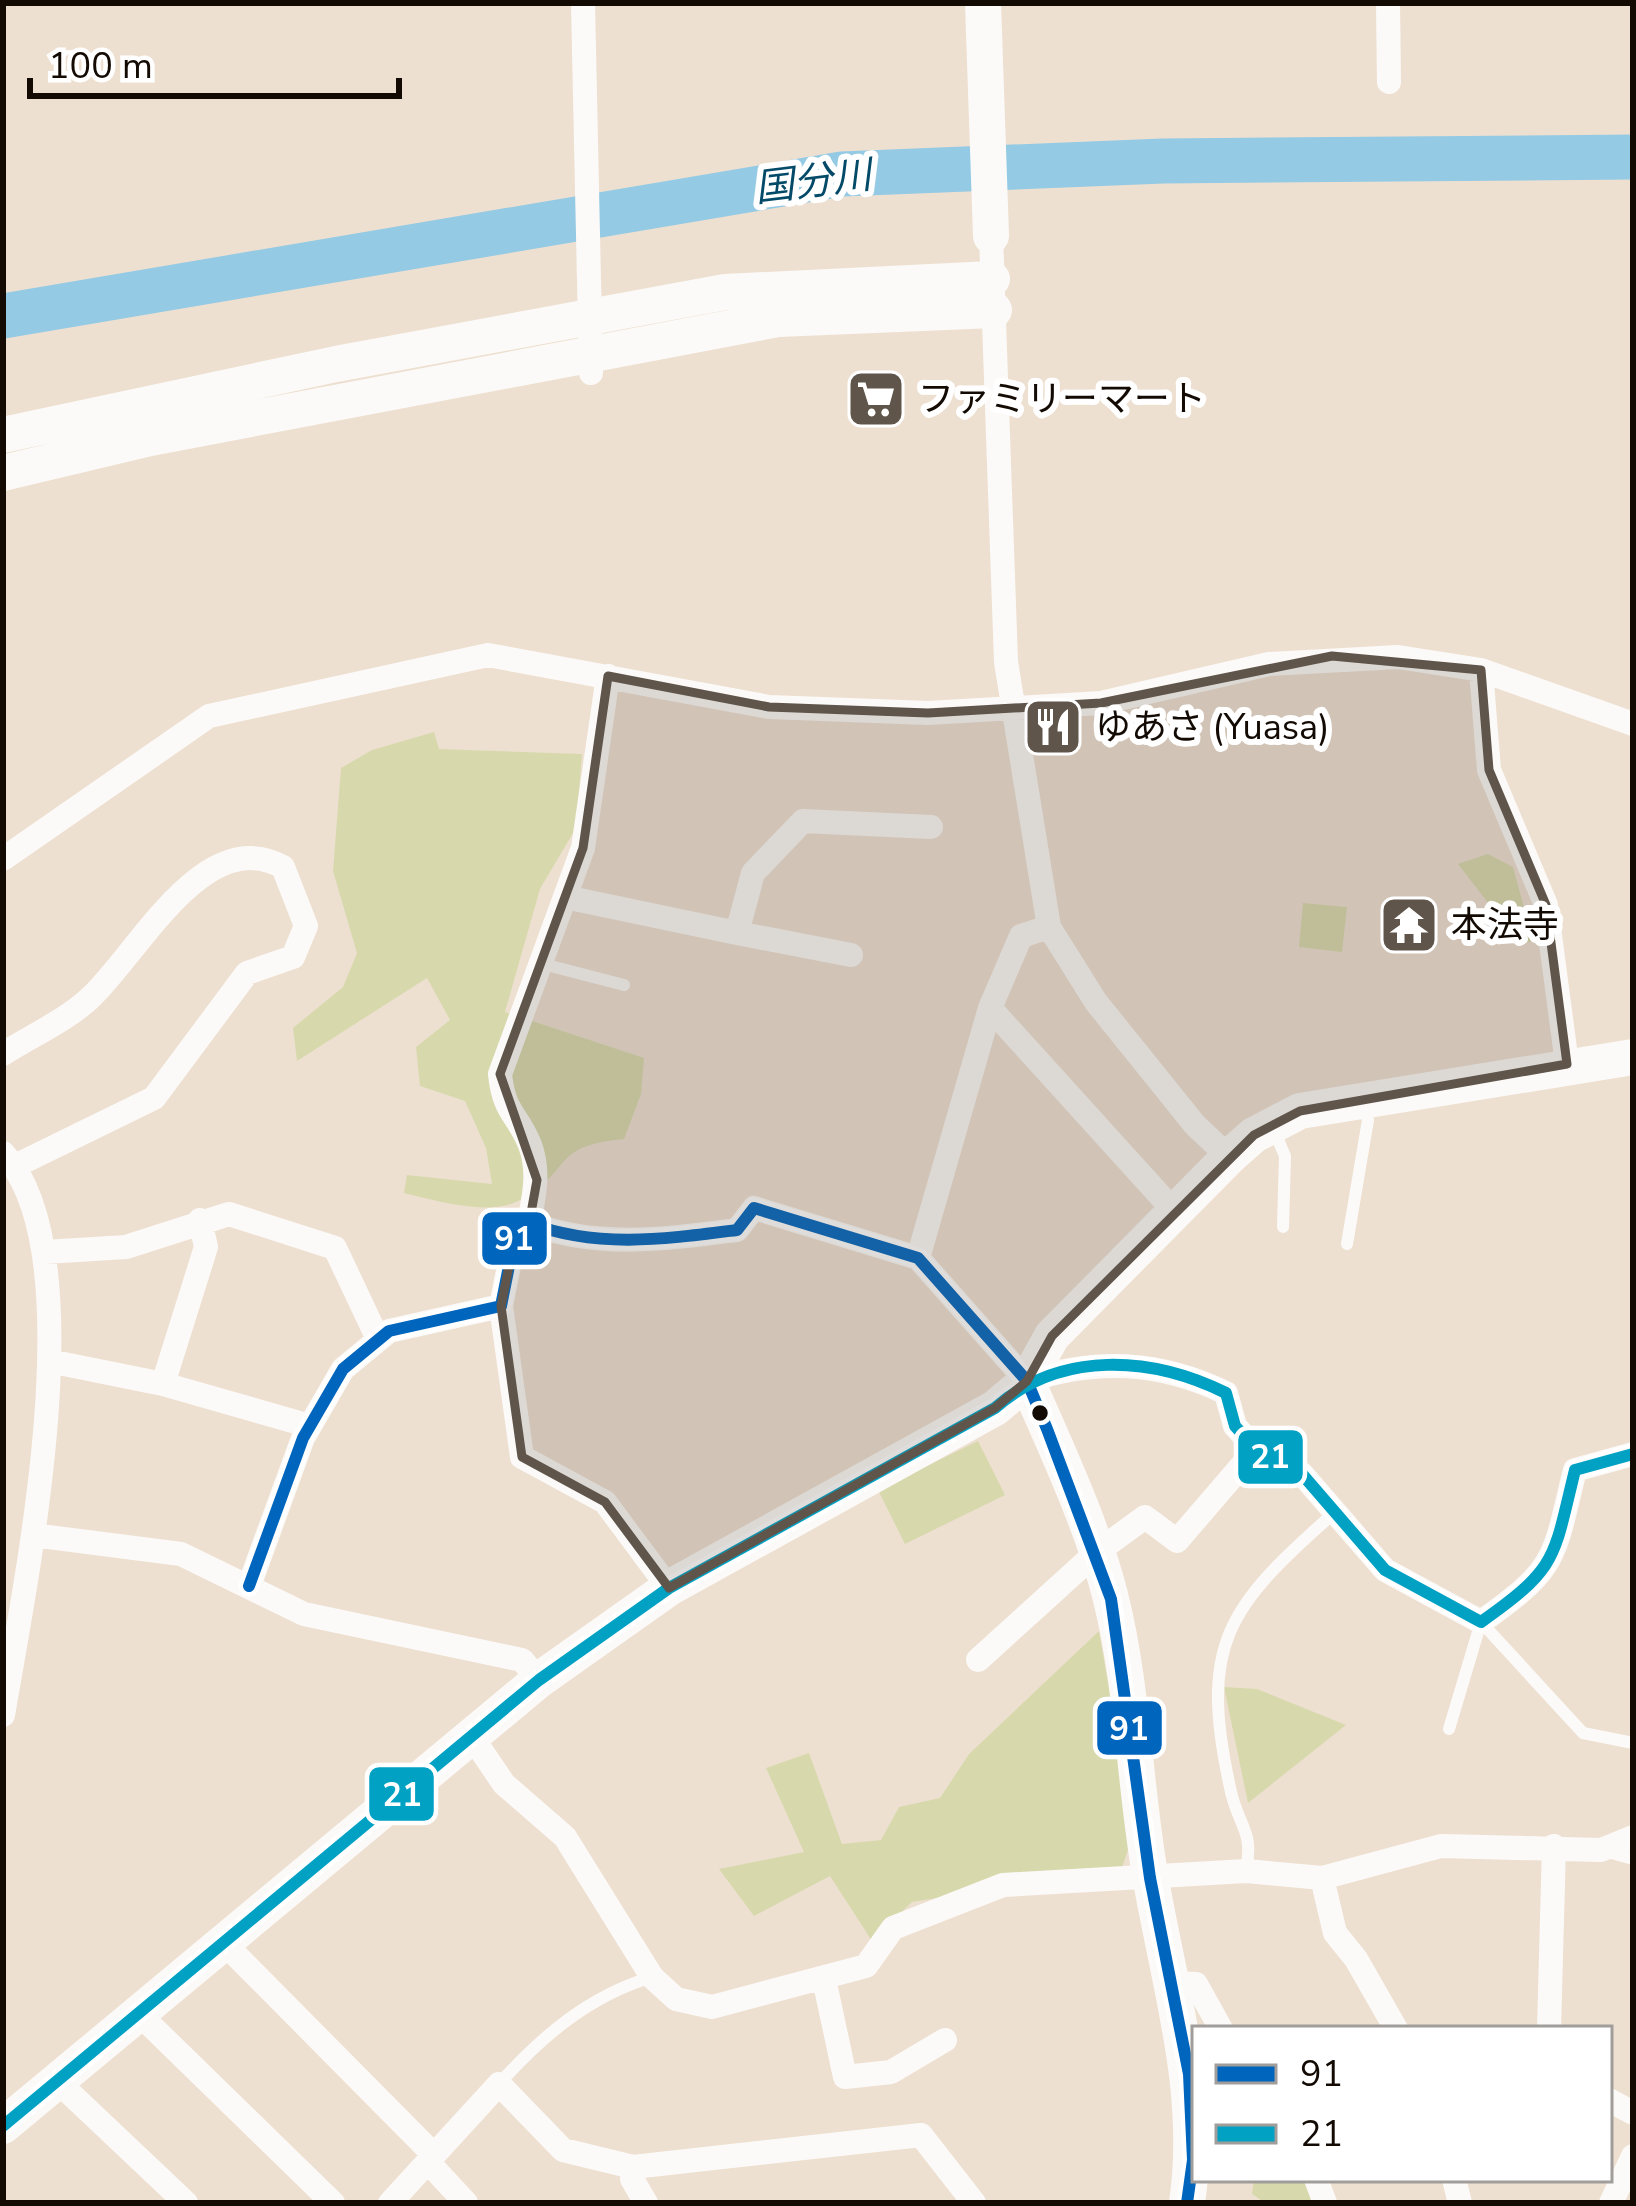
<svg xmlns="http://www.w3.org/2000/svg" width="1636" height="2206" font-family="'Nunito Sans','Noto Sans JP',sans-serif">
<style>
.green{fill:#d7d9ad}
.lines{fill:none;stroke-linecap:round;stroke-linejoin:round}
.river{stroke:#94cae4;stroke-width:45}
.lane{stroke:#fcfaf8;stroke-width:12}
.street{stroke:#fcfaf8;stroke-width:24}
.secondary{stroke:#fcfaf8;stroke-width:36}
.bus-1-casing{stroke:#fff;stroke-width:21}
.bus-2-casing{stroke:#fff;stroke-width:21}
.bus-1{stroke:#0065bd;stroke-width:12}
.bus-2{stroke:#01a1c4;stroke-width:12}
.marked{fill:#5f554b;fill-opacity:0.2;stroke:#5f554b;stroke-width:9;stroke-linejoin:round}
.bus-dot{fill:#120a03;stroke:#fff;stroke-width:4.5}
.labels{text-anchor:middle;dominant-baseline:central;stroke-width:12;stroke-linejoin:round;paint-order:stroke}
.poi-label{font-size:36px;fill:#120a03;stroke:#fff;text-anchor:start}
.water-label{font-size:39px;font-style:italic;fill:#024a68;stroke:#fff}
.line-badge{stroke:#fff;stroke-width:4.5}
.badge-label{font-size:33px;text-anchor:middle;font-weight:bold;fill:#fff}
</style>
<rect width="100%" height="100%" fill="#eee0d1"/>
<path class="green" d="M434,732L439,749L582,754L576,828L540,889L505,1012L644,1058L641,1094L624,1139C551,1146 574,1168 524,1198C492,1218 438,1201 404,1193L407,1175L492,1184L486,1148L465,1101L420,1086L416,1047L450,1020L427,978L297,1061L293,1028L343,987L357,953L333,871L341,768L372,750Z
M1488,854L1513,867L1533,941L1520,944L1458,864Z
M1303,903L1347,907L1342,952L1299,947Z
M978,1441L1005,1495L905,1544L878,1490Z
M1099,1631L1134,1831L1122,1868L912,1902L872,1941L830,1876L754,1916L719,1869L804,1852L766,1768L809,1753L842,1844L881,1840L899,1807L940,1798L969,1754Z
M1224,1687L1257,1689L1346,1725L1248,1803Z
M1254,2179H1306L1314,2203H1265L1252,2194Z"/>
<g class="lines">
<path class="river" d="M3,316L842,174L1163,161L1633,157"/>
<path class="lane" d="M539,963L624,985
M1273,1128L1285,1156L1283,1227
M1347,1244L1368,1120L1364,1106
M1449,1729L1481,1622L1583,1733L1633,1743
M1608,1852L1633,1859
M1246,1870C1254,1831 1239,1827 1231,1792C1198,1645 1226,1608 1334,1513
M499,2084C542,2036 589,1996 652,1977"/>
<path class="street" d="M583,3L591,373
M1388,3L1389,82
M991,236L1006,662L1049,927L1096,1002L1195,1125L1229,1157
M1481,670L1489,770L1546,905L1567,1064
M3,859L209,716L488,655L769,707L928,713L1101,703L1269,664L1398,657L1481,670L1633,724
M565,897L737,933
M851,955L737,933L753,873L803,821L931,827
M990,1008L1175,1212
M3,1054C31,1036 67,1020 90,998C138,954 204,823 283,867L306,926L293,957L247,973L154,1098L15,1166
M3,1153C96,1252 24,1588 3,1715
M529,1223C534,1196 540,1172 530,1145C518,1114 504,1114 500,1074L583,848L608,676
M45,1252L126,1247L229,1214L335,1248L377,1337
M918,1258L990,1008L1021,936L1049,927
M501,1306L522,1457L605,1502L669,1588
M49,1361L163,1384L206,1247L200,1220
M163,1384L310,1426
M33,1535L181,1554L304,1614L522,1660L539,1680
M249,1586L303,1438L343,1369L389,1331L501,1306L516,1231L529,1223C597,1249 666,1239 737,1230L754,1208L918,1258L1027,1381C1096,1358 1160,1361 1226,1393L1235,1426L1256,1449L1302,1474L1385,1570L1481,1622C1559,1567 1553,1559 1575,1470L1633,1454
M978,1660L1097,1552L1145,1517L1177,1541L1256,1449
M470,1734L504,1784L565,1837L652,1977L676,1999L712,2007L866,1966L893,1928L1003,1885L1246,1871L1322,1878L1441,1846L1601,1850L1633,1837
M1322,1878L1335,1933L1356,1959L1396,2029
M221,1940L434,2155
M824,1979L845,2077L891,2072L945,2040
M1170,1983L1196,1984L1221,2029
M137,2012L333,2203
M1549,2029L1554,1846
M56,2080L186,2203
M1609,2100L1633,2113
M428,2162L466,2203
M633,2167L921,2135L974,2203
M1316,2179L1325,2203
M1454,2179L1460,2203
M390,2203L499,2084L563,2150L633,2167L632,2179L646,2203
M1611,2203L1633,2156"/>
<path class="secondary" d="M983,3L991,236
M3,435L336,364L725,292L992,279
M3,473L150,438L778,319L994,310
M1027,1381C1057,1451 1091,1521 1110,1595C1134,1689 1134,1790 1152,1886C1171,1992 1203,2095 1187,2203
M3,2126L539,1680L669,1588L995,1408L1027,1381L1052,1336L1229,1157L1254,1135L1300,1111L1633,1057"/>
<defs>
<path id="bus-1" d="M249,1586L303,1438L343,1369L389,1331L501,1306L516,1231L529,1223C597,1249 666,1239 737,1230L754,1208L918,1258L1027,1381L1047,1429L1111,1599L1150,1878L1189,2074L1193,2160L1187,2203"/>
<path id="bus-2" d="M3,2126L539,1680L669,1588L995,1408C1061,1350 1151,1356 1226,1393L1235,1426L1256,1449L1302,1474L1385,1570L1481,1622C1559,1567 1553,1559 1575,1470L1633,1454"/>
</defs>
<use href="#bus-1" class="bus-1-casing"/>
<use href="#bus-2" class="bus-2-casing"/>
<use href="#bus-1" class="bus-1"/>
<use href="#bus-2" class="bus-2"/>
</g>
<path class="marked" d="M1332,656L1481,670L1489,770L1546,905L1567,1064L1300,1111L1254,1135L1052,1336L1027,1381L995,1408L669,1588L605,1502L522,1457L501,1306L516,1231L529,1224L537,1180L500,1074L583,848L608,676L769,707L928,713L1101,703Z"/>
<defs>
<symbol id="supermarket-square" viewBox="-11 -11 22 22"><rect x="-9" y="-9" width="18" height="18" rx="4" fill="#5f554b" stroke="#fff"/><path d="M-6-5.5h2.5l.6 2H6L4.5 2H-2.5L-4.4-4H-6ZM-1.5 3.2a1.3 1.3 0 1 0 .1 0ZM3 3.2a1.3 1.3 0 1 0 .1 0Z" fill="#fff"/></symbol>
<symbol id="restaurant-square" viewBox="-11 -11 22 22"><rect x="-9" y="-9" width="18" height="18" rx="4" fill="#5f554b" stroke="#fff"/><path d="M-5-6h1v4h1v-4h1v4h1v-4h1v5L-1.5 .5V6h-2V.5L-5-1ZM5-6V6H3V1.5H1.5Q1.5-4 5-6Z" fill="#fff"/></symbol>
<symbol id="temple-square" viewBox="-11 -11 22 22"><rect x="-9" y="-9" width="18" height="18" rx="4" fill="#5f554b" stroke="#fff"/><path d="M0-6L5-2H3V0L6.5 2.5H4V6H1.5V3h-3V6H-4V2.5H-6.5L-3 0V-2H-5Z" fill="#fff"/></symbol>
</defs>
<g fill-rule="evenodd">
<use href="#supermarket-square" x="843" y="366" width="66" height="66"/>
<use href="#restaurant-square" x="1020" y="694" width="66" height="66"/>
<use href="#temple-square" x="1376" y="892" width="66" height="66"/>
</g>
<circle class="bus-dot" cx="1040" cy="1413" r="10"/>
<g class="labels">
<g class="poi-label">
<text x="918" y="399">ファミリーマート</text>
<text x="1095" y="727">ゆあさ (Yuasa)</text>
<text x="1451" y="925">本法寺</text>
</g>
<g class="water-label">
<text transform="translate(813 182) rotate(-7)">国分川</text>
</g>
</g>
<g class="line-badge">
<rect x="480" y="1210" width="69" height="57" rx="12" fill="#0065bd"/>
<rect x="1236" y="1428" width="69" height="58" rx="12" fill="#01a1c4"/>
<rect x="1095" y="1699" width="69" height="58" rx="12" fill="#0065bd"/>
<rect x="367" y="1765" width="69" height="58" rx="12" fill="#01a1c4"/>
</g>
<g class="badge-label">
<text x="514" y="1250">91</text>
<text x="1270" y="1468">21</text>
<text x="1129" y="1740">91</text>
<text x="402" y="1806">21</text>
</g>
<rect width="1636" height="2206" fill="none" stroke="#120a03" stroke-width="12"/>
<rect x="1192" y="2026" width="420" height="156" fill="#ffffff" stroke="#a09d9a" stroke-width="3"/>
<rect x="1216" y="2065" width="60" height="18" fill="#0065bd" stroke="#a09d9a" stroke-width="3"/>
<text x="1300" y="2086" font-size="36" fill="#120a03">91</text>
<rect x="1216" y="2125" width="60" height="18" fill="#01a1c4" stroke="#a09d9a" stroke-width="3"/>
<text x="1300" y="2146" font-size="36" fill="#120a03">21</text>
<path d="M30 78v18h369v-18" fill="none" stroke="#120a03" stroke-width="6"/>
<text x="48" y="78" font-size="36" fill="#120a03" stroke="#ffffff" stroke-width="9" paint-order="stroke">100 m</text>
</svg>
